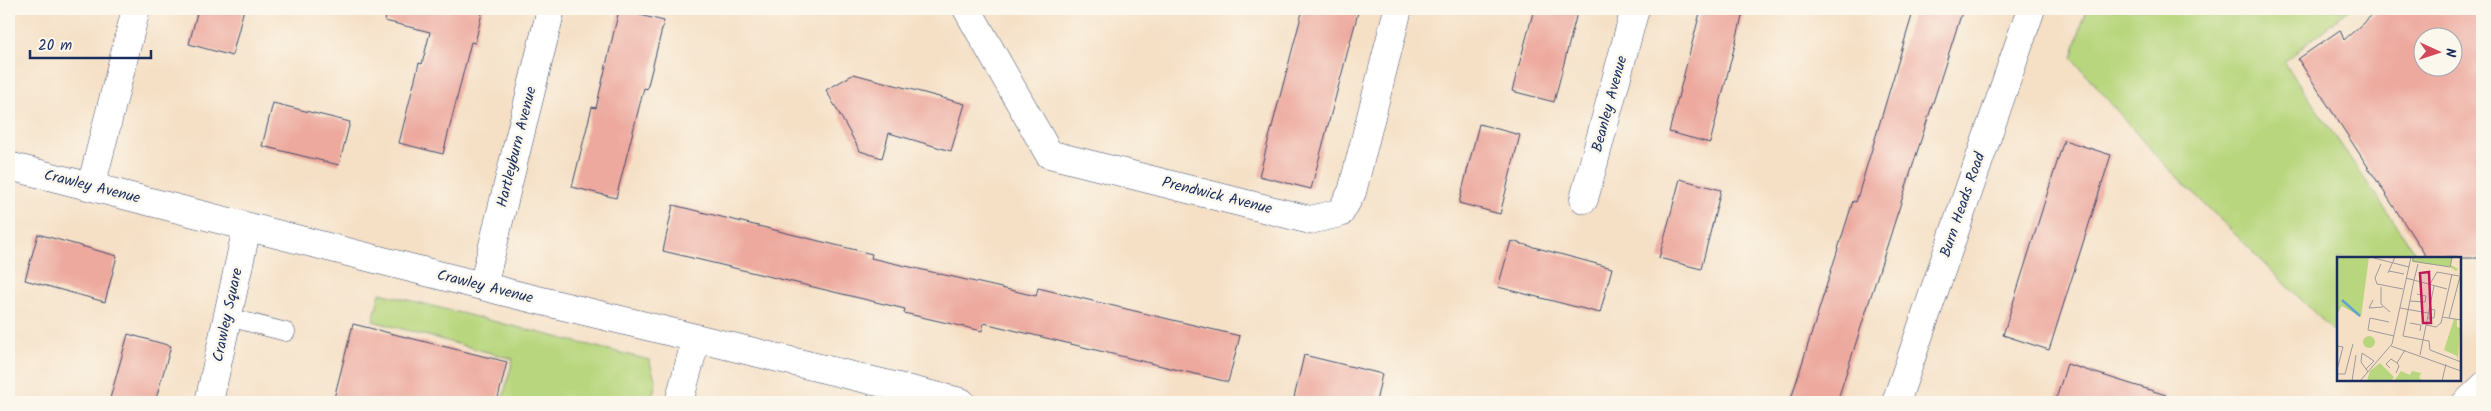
<svg xmlns="http://www.w3.org/2000/svg" width="2491" height="411" font-family="Kalam,sans-serif">
<style>
.green{fill:#b8d67d;stroke:#6a826e}
.building{fill:#eda99e;fill-rule:evenodd}
.lines{fill:none;stroke-linecap:round;stroke-linejoin:round}
.service-casing{stroke:#3c4a6e;stroke-width:19}
.minor-casing{stroke:#3c4a6e;stroke-width:29}
.service{stroke:#fff;stroke-width:18}
.minor{stroke:#fff;stroke-width:28}
.labels{text-anchor:middle;dominant-baseline:central;stroke-width:5;stroke-linejoin:round;paint-order:stroke}
.street-label{font-size:15px;fill:#1b2f5e;stroke:#fbf7ec}
.inset-river{fill:none;stroke:#5ea3d3;stroke-width:2.5}
.inset-road{fill:none;stroke:#9e999c;stroke-width:1}
.view{fill:#c2185b;fill-opacity:0.15;stroke:#c2185b;stroke-width:2.5}
.inset-edge{fill:none;stroke:#1b2f5e;stroke-width:2.5}
</style>
<rect width="100%" height="100%" fill="#fbf7ec"/>
<filter id="ink" filterUnits="userSpaceOnUse"><feTurbulence type="fractalNoise" baseFrequency=".02" numOctaves="2"/><feDisplacementMap in="SourceGraphic" scale="10" xChannelSelector="R" yChannelSelector="G"/><feConvolveMatrix kernelMatrix="1 2 1 2 8 2 1 2 1" color-interpolation-filters="sRGB"/></filter>
<filter id="wash" filterUnits="userSpaceOnUse"><feTurbulence type="fractalNoise" baseFrequency=".0096" numOctaves="4" result="noise"/><feDisplacementMap in="SourceGraphic" scale="20" xChannelSelector="R" yChannelSelector="G"/><feGaussianBlur stdDeviation="1.12" result="paint"/><feColorMatrix in="noise" values="0 0 0 0 0 0 0 0 0 0 0 0 0 0 0 0 0 1.4 0 .05"/><feComposite in="paint" operator="in"/></filter>
<g filter="url(#wash)">
<rect width="100%" height="100%" fill="#f5e0c6"/>
<path class="green" d="M2086,9H2350L2284,62L2419,258H2338V336L2155,155L2072,58Z
M380,293L649,360L656,382L651,402H502L513,359L373,321Z"/>
<g id="blocks">
<path class="building" d="M198,9H244L232,56L189,44Z
M387,9H483L475,43L471,42L443,154L399,143L419,63L422,64L430,32L385,21Z
M1303,9H1359L1311,189L1259,176Z
M1534,9H1578L1554,102L1512,91Z
M1701,9H1744L1710,143L1669,132Z
M1914,9H1963L1837,402H1790L1853,201L1856,202Z
M2379,9H2474L2482,18V258H2427L2298,59L2340,30L2344,40ZM2424,38H2454V68H2424Z
M619,10L664,21L647,89L644,88L616,198L572,187L592,107L596,108Z
M854,74L965,104L951,151L889,133L882,158L860,151L826,90Z
M273,103L350,122L339,165L262,146Z
M1479,124L1520,135L1500,214L1459,203Z
M2064,140L2111,155L2049,350L2003,335Z
M1680,179L1721,190L1701,269L1659,258Z
M673,205L872,254L871,258L1036,296L1038,288L1240,336L1228,382L984,323L982,331L904,313L905,309L663,251Z
M38,234L117,256L105,302L25,280Z
M1511,241L1612,268L1600,313L1498,287Z
M353,324L507,362L497,402H333Z
M128,334L171,346L155,402H109Z
M1304,355L1382,374L1376,402H1293Z
M2067,364L2166,395L2165,402H2055Z"/>
</g>
</g>
<g filter="url(#ink)">
<use href="#blocks" fill-opacity="0" stroke="#3c4a6e" stroke-width="1"/>
<g class="lines">
<defs>
<path id="service" d="M228,317L286,332
M2460,402L2482,381"/>
<path id="minor" d="M967,9L1049,154L1310,220L1340,213L1352,192L1398,9
M9,166L513,294L961,402
M91,187L136,9
M1584,199L1635,9
M483,286L551,9
M209,402L247,227
M679,402L696,339
M1896,402L2031,9"/>
</defs>
<use href="#service" class="service-casing"/>
<use href="#minor" class="minor-casing"/>
<use href="#service" class="service"/>
<use href="#minor" class="minor"/>
</g>
</g>
<g class="labels">
<g class="street-label">
<text transform="translate(1610 104) rotate(-75)">Beanley Avenue</text>
<text transform="translate(517 147) rotate(-76)">Hartleyburn Avenue</text>
<text transform="translate(92 187) rotate(14)">Crawley Avenue</text>
<text transform="translate(1217 196) rotate(14)">Prendwick Avenue</text>
<text transform="translate(1963 205) rotate(-71)">Burn Heads Road</text>
<text transform="translate(485 287) rotate(14)">Crawley Avenue</text>
<text transform="translate(228 315) rotate(-78)">Crawley Square</text>
</g>
</g>
<g transform="translate(2337 257)">
<rect width="124" height="124" fill="#f5e0c6"/>
<path d="M0,0H32L24,60L5,49L0,57ZM75,0H116L114,8L121,12L119,14L113,10L75,5ZM117,62L120,63V70L123,71L121,103L120,99L107,93ZM26 85a6 6 0 1 1 12 0a6 6 0 1 1-12 0ZM43,106L57,120L54,124H30L33,114ZM64,114L73,118L75,114L84,116L82,121L88,124H57Z" fill="#b8d67d"/>
<path class="inset-river" d="M5,43L23,59"/>
<path class="inset-road" d="M76,0V4L81,5L113,10L115,0M37,1L72,10M44,7L38,21L40,27L66,32M52,14L67,17M51,16L58,0M69,21L110,32M77,23L66,79L92,84L93,93L124,105M77,23L81,7M93,27L100,15L122,19M44,30V47L53,55M36,43L32,51L46,50M73,44L88,45L89,39L80,37M63,51L91,56M105,60L124,63M90,61H97L98,53L92,52M112,61L124,16M52,65L33,61L31,73L57,79M73,66L84,68L83,74M89,68L99,70L104,66L115,17M0,89L6,90L0,113M54,89L124,114M83,98L97,29M53,111L49,107L54,102L60,106M29,112L37,104L25,96L24,105L29,112L31,115M59,116L62,109L60,106L68,93M0,117H8L16,87M15,124L19,98M23,124L55,87L74,0M105,124L109,107"/>
<path class="view" d="M92,15L94,66H86L83,16Z"/>
<rect width="124" height="124" class="inset-edge"/>
</g>
<rect width="2491" height="411" fill="none" stroke="#fbf7ec" stroke-width="30"/>
<g transform="translate(2438 52) rotate(93)"><circle r="24" fill="#fbf7ec" stroke="#a1a7b3"/>
<path d="M0-4L9 19L0 12L-9 19Z" fill="#d1495b"/>
<text y="-8" font-size="14" font-weight="bold" text-anchor="middle" fill="#1b2f5e">N</text>
</g>
<path d="M30 50v8h121v-8" fill="none" stroke="#1b2f5e" stroke-width="2.5"/>
<text x="38" y="50" font-size="15" fill="#1b2f5e" stroke="#fbf7ec" stroke-width="4" paint-order="stroke">20 m</text>
</svg>
